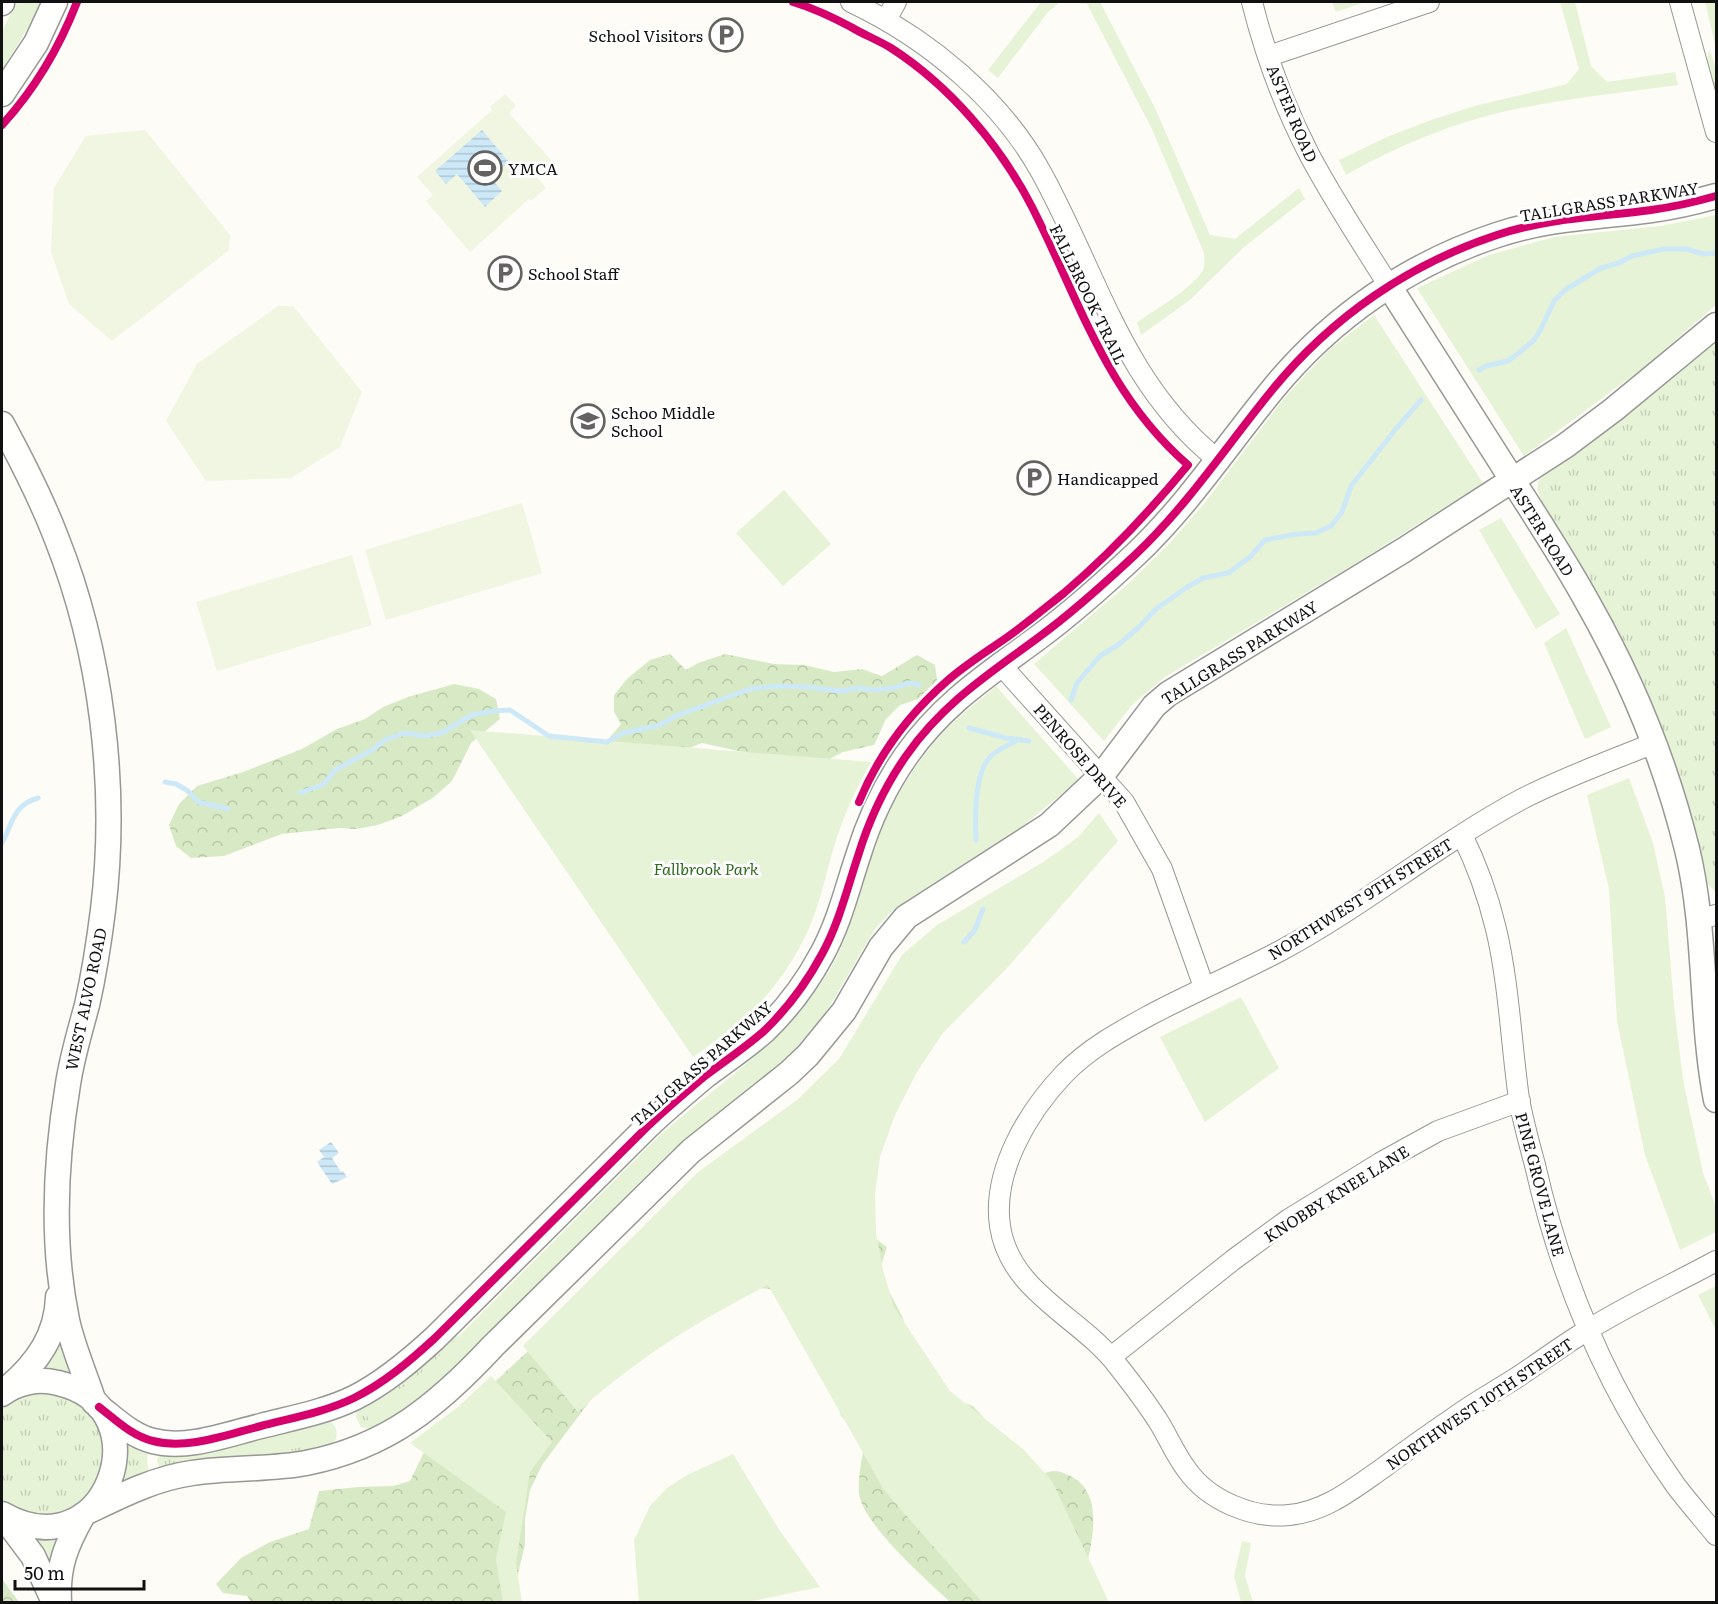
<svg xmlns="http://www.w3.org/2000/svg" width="1718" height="1604" font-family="Literata,serif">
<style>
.grass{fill:url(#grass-tufts)}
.forest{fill:url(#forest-crowns)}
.park{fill:#e7f3d7}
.pitch{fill:#f0f6e1}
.water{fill:url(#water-rules)}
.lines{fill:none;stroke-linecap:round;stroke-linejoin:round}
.stream{stroke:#cde8f7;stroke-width:5}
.minor-casing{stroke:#979795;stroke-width:22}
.tertiary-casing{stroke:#979795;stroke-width:27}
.minor{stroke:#fffffe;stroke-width:20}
.tertiary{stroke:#fffffe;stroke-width:24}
.cycleway-casing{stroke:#fff;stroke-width:11}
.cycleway{stroke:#d6006c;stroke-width:8}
.labels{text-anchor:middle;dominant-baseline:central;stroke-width:6;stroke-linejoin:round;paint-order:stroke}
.poi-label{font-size:16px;fill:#111;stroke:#fff;text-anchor:start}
.street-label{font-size:16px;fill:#111;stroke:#fff}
.park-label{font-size:16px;font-style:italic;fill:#2f6b1f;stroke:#fff}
</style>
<defs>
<pattern id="grass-tufts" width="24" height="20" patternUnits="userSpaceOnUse" patternTransform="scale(1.5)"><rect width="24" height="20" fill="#e7f3d7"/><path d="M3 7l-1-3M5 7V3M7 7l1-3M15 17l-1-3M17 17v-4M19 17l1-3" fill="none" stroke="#c5cfb8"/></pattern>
<pattern id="forest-crowns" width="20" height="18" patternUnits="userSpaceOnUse" patternTransform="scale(1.5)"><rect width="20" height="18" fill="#d8eac5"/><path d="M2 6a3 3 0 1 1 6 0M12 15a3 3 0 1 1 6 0" fill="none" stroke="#b8c8a8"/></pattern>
<pattern id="water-rules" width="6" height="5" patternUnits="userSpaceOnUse" patternTransform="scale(1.5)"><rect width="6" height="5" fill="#cde8f7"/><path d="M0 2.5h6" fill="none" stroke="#afc6d3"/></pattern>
</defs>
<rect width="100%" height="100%" fill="#fdfcf7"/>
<path class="grass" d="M1710,50L1716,70V94L1707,59Z
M1716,335V893L1708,884L1701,850L1676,771L1635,671L1603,605L1543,505L1537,489L1540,475Z
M61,1328L77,1378L42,1371Z
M451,1336L464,1337L472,1347L471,1354L435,1392L375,1430L361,1427L356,1417L357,1407Z
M39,1390L79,1401L94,1416L103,1435L106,1456L91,1494L76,1508L56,1515L36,1517L16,1511L2,1501V1405L19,1394Z
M329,1420C340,1429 339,1440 328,1448L161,1474L157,1461L160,1451Z
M123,1440L148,1450L147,1462L150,1476L132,1483H119Z
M27,1534H61L52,1571Z"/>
<path class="forest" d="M670,654L686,670L698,663L725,654L774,664L804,665L834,672L862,669L882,676L917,655L935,665L937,680L918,699L900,705L886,719L874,745L843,752L822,763L779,760L702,743L674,754L601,749L621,724L614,712V695L628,678L650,660Z
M454,684L479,689L496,699L500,719L471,743L452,781L434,797L402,816L378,825L356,829L339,828L282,834L224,856L191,858L176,846L169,825L179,804L197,786L243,772L302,749L337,729L365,719L383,707L408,697Z
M782,1135L819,1160L840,1170L872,1216L864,1231L887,1247L879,1272L903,1318L907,1345L916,1364L935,1390L953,1399L973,1406L993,1428L1001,1451V1492L1009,1518L1026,1563L1034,1566L1043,1558L1044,1537L1036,1516L1035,1496L1039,1477C1049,1470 1056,1469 1068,1475C1114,1494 1085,1568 1076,1602H950C927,1580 862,1524 859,1493C858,1476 862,1458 865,1442L841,1416L824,1359L797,1319L770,1289L758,1288L745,1275H725L704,1288L686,1312L660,1341L611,1376L592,1398L542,1465L530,1490L525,1519V1545L514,1590L518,1602H251L247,1596L223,1593L216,1584L241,1558L270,1542L309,1529L319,1491L359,1487L393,1486L410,1481L427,1446L469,1406L541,1339L592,1301L701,1207L754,1148L768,1139Z
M2,1579L19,1602H2Z"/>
<path class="park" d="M17,2H41L33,19L2,70V31Z
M1041,2H1060L1048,12L998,78L988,70Z
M1069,2H1100L1156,110L1210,235L1235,239L1299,188L1305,199L1243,248L1190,300L1141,335L1137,322C1152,312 1201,283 1204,267C1205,263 1204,257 1204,253L1152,129L1087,4Z
M1332,2H1365L1336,12Z
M1560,2H1575L1591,66L1607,82L1675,72L1678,85C1607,95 1532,101 1463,123C1422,136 1383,154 1346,175L1339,160L1387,137L1431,120L1478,105L1567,84L1579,69Z
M1705,2H1716V49Z
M1716,215V305L1643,368L1524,456L1417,288L1489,255L1554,237L1661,226Z
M1374,315L1483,483L1361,560L1165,677L1132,705L1104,741L1034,664L1129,583L1168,545L1203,505L1282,401L1307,373L1330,349Z
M784,490L831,544L783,586L736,533Z
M1501,518L1560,614L1536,629L1479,530Z
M1566,628L1611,727L1585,739L1544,643Z
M996,686L1079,780L1020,828L907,900L889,914L875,929L825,1014L785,1060L671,1151L437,1383L399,1411L370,1426L365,1408L405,1386L425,1370L654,1141C715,1084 785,1045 829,971C851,935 857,895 870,856C886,811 910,770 941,735C957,717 978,702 996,686Z
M470,730L871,762C855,790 842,819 833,850C826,874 821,898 812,921C800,952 780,981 758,1005C739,1025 715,1041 693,1057Z
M1629,778L1653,843L1665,897L1674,1005L1683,1080L1703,1173L1716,1207V1232L1680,1250L1645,1155L1617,1021L1609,889L1587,795Z
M1099,813L1118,841L1007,968L942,1034L917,1072L895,1115L880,1157L875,1194L876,1233L883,1270L894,1307L950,1391L1023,1449L1052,1481L1109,1602H982L884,1490L768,1285C701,1319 634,1360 578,1412L523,1346L698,1172L797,1100L839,1059L902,955L937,925L1045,861L1078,837Z
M1241,997L1279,1068L1205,1122L1160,1037Z
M1716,1286V1330L1698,1295Z
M491,1376L552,1442L530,1472L516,1563L522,1602H503L496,1559L506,1512L410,1443L458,1407Z
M326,1422L330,1440C292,1452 255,1455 215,1452Z
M733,1454L778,1528L820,1587L748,1602H639L634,1540L650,1506L667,1488L687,1475Z
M1242,1541L1251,1543L1245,1576L1253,1602H1241L1234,1576Z"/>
<path class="pitch" d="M505,94L516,106L509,113L551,160L535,175L546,188L531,201L529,199L470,252L426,201L433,195L417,177L492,110L490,107Z
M145,130L230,235L229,250L112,341L69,304L51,252L54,188L86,136Z
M278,306H293L362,392L340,447L291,478L206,481L166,421L197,364Z
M522,503L542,573L386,620L365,550Z
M352,555L372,625L217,671L196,602Z"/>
<path class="water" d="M482,130L509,162L491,178L502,191L485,207L457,174L446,184L435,171Z
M331,1142L339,1153L332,1158L341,1172L343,1171L347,1177L332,1184L317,1162L324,1157L319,1150Z"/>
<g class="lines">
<path class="stream" d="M1479,370L1486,366L1508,361L1520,352L1534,340L1541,329L1554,301L1565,290L1601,268L1619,263L1632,256L1664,249H1687L1703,254L1716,253
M1071,700L1077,683L1100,656L1118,645L1138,628L1156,609L1186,588L1203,578L1228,573L1250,557L1265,540L1297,534L1316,533L1331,526L1342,512L1351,486L1395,430L1421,400
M969,728L1006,738L1029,741
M165,782L176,784L188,791L198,802L228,809
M300,793L324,784L335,770L370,751L387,739L405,733L424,736L441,733L472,715L493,711L510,710L549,736L607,742L623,733L660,725L678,715L750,689L780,686L807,687L840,691L859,688L875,690L893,688L910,683L919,685
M976,840C975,818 974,772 991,756C999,749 1010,744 1020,739
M2,843C13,823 13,805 38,798
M964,942L975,930L983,909"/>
<defs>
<path id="minor" d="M851,2C927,38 1000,98 1041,172C1098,275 1122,383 1218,460
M1252,2C1265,54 1285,108 1310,156C1334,201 1362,243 1389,286
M1680,2L1716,132
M886,20L896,2
M1269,56L1429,2
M1000,664L1124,802L1162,869L1204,987
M1654,743C1610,761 1565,777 1522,799C1438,844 1364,906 1280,951C1238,973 1194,992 1152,1014C1121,1031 1089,1048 1064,1074C1028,1112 992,1171 1000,1226C1010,1293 1081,1317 1118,1366C1133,1385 1147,1403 1160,1424C1169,1439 1176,1456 1187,1470C1208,1500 1252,1519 1289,1515C1325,1512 1354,1488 1383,1468C1407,1450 1431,1433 1456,1416C1475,1402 1496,1391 1516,1378C1539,1363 1560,1347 1583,1333C1625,1306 1672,1285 1716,1261
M1462,835C1477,865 1488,896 1496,929C1509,984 1511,1042 1519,1099C1523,1121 1529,1143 1535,1165C1561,1280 1607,1389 1676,1486C1689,1503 1703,1519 1716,1535
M1699,919L1716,915
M1111,1357L1233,1260L1289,1219L1380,1163L1438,1131L1520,1101"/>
<path id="tertiary" d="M2,3V2
M2,94L36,43L55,2
M1389,286C1428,347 1467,408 1506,470C1534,514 1564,559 1589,605C1632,681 1666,764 1687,849C1707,931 1700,1017 1716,1100
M2,424C22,461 41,498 56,537C102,652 118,788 103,910C99,942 94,974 87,1005C80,1031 72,1057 68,1084C55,1162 51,1242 67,1320C73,1348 85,1374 94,1402
M9,1387C37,1363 57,1335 58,1297
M2,1394C17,1382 39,1378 58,1383C165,1407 107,1574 2,1514
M99,1407C116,1420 132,1436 153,1441C188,1450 228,1434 261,1426C292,1418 325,1412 354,1398C384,1383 410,1361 435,1338L649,1125C667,1108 686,1092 705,1076C725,1061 746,1047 764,1031C787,1009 807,982 822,954C839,923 847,889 858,856C869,820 885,786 906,756C943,703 989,674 1039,637C1073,612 1104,584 1135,555C1188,505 1227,445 1273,389C1332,317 1409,264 1497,235C1547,218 1599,217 1651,210C1673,207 1695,202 1716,196
M89,1511C122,1495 156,1478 192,1473C230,1467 269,1470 306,1463C388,1447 438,1405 493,1346L691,1151L789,1073L808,1055L844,1011L881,947L906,917L1049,825L1102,775L1154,706L1168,694L1404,550L1565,446L1613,410L1716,325
M3,1516L33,1556L54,1602
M59,1602C57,1567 66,1545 83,1515"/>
</defs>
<use href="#minor" class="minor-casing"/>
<use href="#tertiary" class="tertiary-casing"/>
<use href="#minor" class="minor"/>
<use href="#tertiary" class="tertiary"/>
<defs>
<path id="cycleway" d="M793,2C813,8 832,17 851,27C864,35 878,40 891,48C950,86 1000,145 1032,207C1080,301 1105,393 1188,465C1150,511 1110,554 1064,593C1045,608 1026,624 1006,638C986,652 965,665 947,681C909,714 878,756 859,802
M2,125C34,90 60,46 77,2
M99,1407C116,1420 132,1436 153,1441C188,1450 228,1434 261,1426C292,1418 325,1412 354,1398C384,1383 410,1361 435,1338L649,1125C667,1108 686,1092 705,1076C725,1061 746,1047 764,1031C787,1009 807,982 822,954C839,923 847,889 858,856C869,820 885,786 906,756C943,703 989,674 1039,637C1073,612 1104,584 1135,555C1188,505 1227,445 1273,389C1332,317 1409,264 1497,235C1547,218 1599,217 1651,210C1673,207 1695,202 1716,196"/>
</defs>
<use href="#cycleway" class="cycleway-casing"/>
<use href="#cycleway" class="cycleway"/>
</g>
<defs>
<symbol id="parking-ring" viewBox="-11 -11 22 22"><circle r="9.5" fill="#fff" stroke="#646362" stroke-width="1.5"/><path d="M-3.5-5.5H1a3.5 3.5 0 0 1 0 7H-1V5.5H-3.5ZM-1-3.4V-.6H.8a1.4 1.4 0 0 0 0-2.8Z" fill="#646362"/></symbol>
<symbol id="stadium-ring" viewBox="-11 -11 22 22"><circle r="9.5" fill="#fff" stroke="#646362" stroke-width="1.5"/><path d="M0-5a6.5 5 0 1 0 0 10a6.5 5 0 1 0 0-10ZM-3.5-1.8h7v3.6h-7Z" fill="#646362"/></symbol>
<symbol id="school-ring" viewBox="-11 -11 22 22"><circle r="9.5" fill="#fff" stroke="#646362" stroke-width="1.5"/><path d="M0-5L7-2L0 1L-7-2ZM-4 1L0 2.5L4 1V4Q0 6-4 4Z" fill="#646362"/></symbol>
</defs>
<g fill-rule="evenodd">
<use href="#parking-ring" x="707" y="16" width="38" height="38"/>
<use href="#stadium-ring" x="466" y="149" width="38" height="38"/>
<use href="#parking-ring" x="486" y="254" width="38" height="38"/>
<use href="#school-ring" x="569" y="402" width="38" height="38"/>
<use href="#parking-ring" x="1015" y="459" width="38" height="38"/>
</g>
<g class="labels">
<g class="poi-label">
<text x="703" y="35" text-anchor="end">School Visitors</text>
<text x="508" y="168">YMCA</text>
<text x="528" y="273">School Staff</text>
<text x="611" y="412">Schoo Middle<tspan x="611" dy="18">School</tspan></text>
<text x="1057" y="478">Handicapped</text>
</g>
<g class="street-label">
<text transform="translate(1293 113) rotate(67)">ASTER ROAD</text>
<text transform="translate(1609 201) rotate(-9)">TALLGRASS PARKWAY</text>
<text transform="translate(1089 294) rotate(64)">FALLBROOK TRAIL</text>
<text transform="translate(1543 530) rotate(58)">ASTER ROAD</text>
<text transform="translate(1239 652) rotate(-32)">TALLGRASS PARKWAY</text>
<text transform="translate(1081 755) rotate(49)">PENROSE DRIVE</text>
<text transform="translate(1360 898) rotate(-32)">NORTHWEST 9TH STREET</text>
<text transform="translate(85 999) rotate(-78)">WEST ALVO ROAD</text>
<text transform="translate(701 1063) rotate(-41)">TALLGRASS PARKWAY</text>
<text transform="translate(1541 1184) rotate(75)">PINE GROVE LANE</text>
<text transform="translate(1336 1193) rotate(-32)">KNOBBY KNEE LANE</text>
<text transform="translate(1479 1403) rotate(-34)">NORTHWEST 10TH STREET</text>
</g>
<g class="park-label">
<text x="706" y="868">Fallbrook Park</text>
</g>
</g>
<rect width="1718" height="1604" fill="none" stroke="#111111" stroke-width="6"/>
<path d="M15 1580v9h129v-9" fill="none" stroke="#111111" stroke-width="3"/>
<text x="24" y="1580" font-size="18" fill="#111111" stroke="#ffffff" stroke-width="4.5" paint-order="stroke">50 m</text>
</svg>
